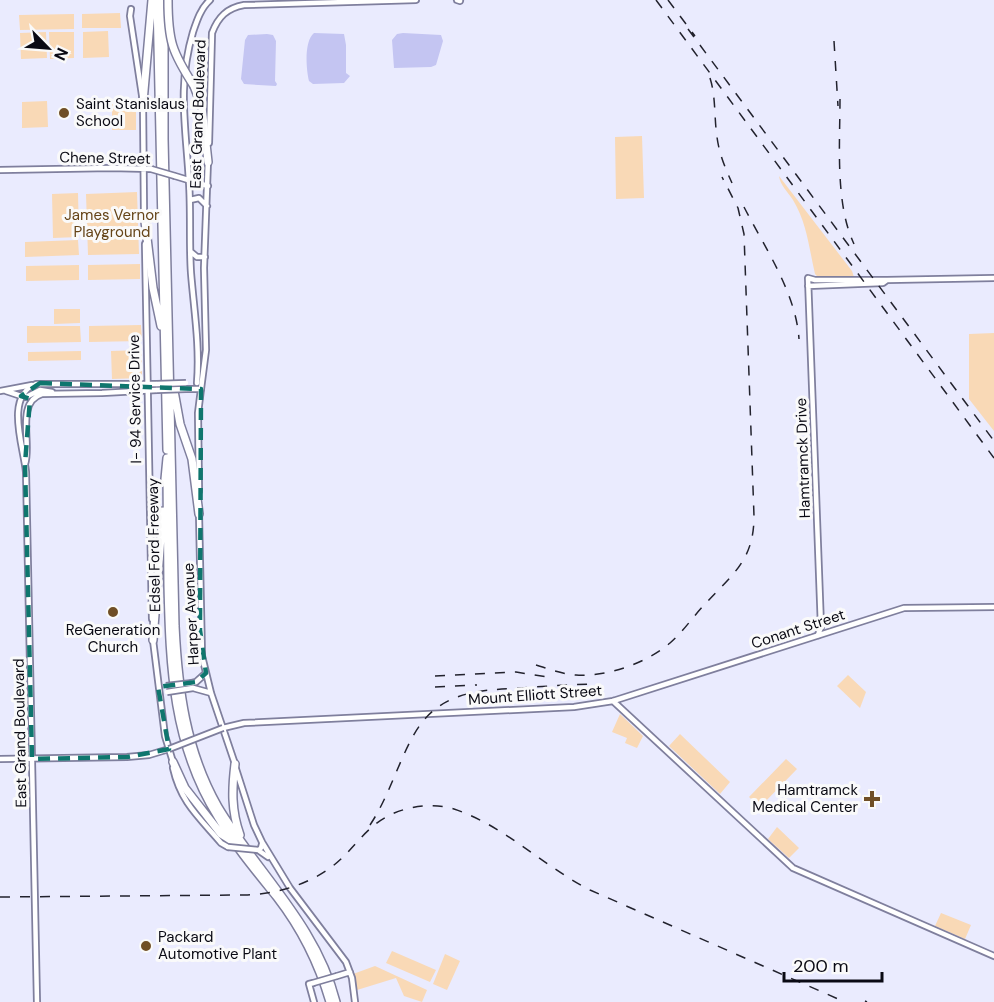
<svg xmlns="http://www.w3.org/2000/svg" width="994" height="1002" font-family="'DM Sans',sans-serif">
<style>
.green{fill:#f9d9b6}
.water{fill:#c4c5f2}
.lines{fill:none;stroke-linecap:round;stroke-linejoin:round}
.tertiary-casing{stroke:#7f7f9d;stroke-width:8}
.secondary-casing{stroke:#7f7f9d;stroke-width:8}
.motorway-casing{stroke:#7f7f9d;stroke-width:10}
.tertiary{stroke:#fff;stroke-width:4.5}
.secondary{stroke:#fff;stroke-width:4.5}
.motorway{stroke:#fff;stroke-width:7}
.rail{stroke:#22222d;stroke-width:1.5;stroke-dasharray:10 10;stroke-linecap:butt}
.tertiary-bridge-casing{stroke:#7f7f9d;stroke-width:8;stroke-linecap:butt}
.secondary-bridge-casing{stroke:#7f7f9d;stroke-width:8;stroke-linecap:butt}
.motorway-bridge-casing{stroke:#7f7f9d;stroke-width:10;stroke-linecap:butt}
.tertiary-bridge{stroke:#fff;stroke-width:4.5}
.secondary-bridge{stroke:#fff;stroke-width:4.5}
.motorway-bridge{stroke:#fff;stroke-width:7}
.marked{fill:none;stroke:#0f766e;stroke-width:4.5;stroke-dasharray:12 8;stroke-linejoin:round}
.poi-dot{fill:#704f26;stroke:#fafafa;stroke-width:2}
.labels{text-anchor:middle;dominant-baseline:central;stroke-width:6;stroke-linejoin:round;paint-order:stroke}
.poi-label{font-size:15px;fill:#0a0a14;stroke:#fafafa;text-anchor:start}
.street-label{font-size:15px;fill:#0a0a14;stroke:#fafafa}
.park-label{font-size:15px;fill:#654418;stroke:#fafafa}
</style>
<rect width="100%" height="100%" fill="#eaebfe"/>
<path class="green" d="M120,13L121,28H82V14Z
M74,14V29L20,30L19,15Z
M108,31L109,57L83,58V32Z
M46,32L47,58L21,59L20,33Z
M49,32H74V58L50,59Z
M47,101L48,127L22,128V102Z
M136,103V130H112V104Z
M642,136L644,198L616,199L615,137Z
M779,176L852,271L854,277H818L815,274C809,248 807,223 793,200C788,192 780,185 779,176Z
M137,192L139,254L88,255L86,194Z
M78,193L79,237L53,238L52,194Z
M78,240L79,255L25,257V242Z
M140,264V279L88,280V265Z
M79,265V280L26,281V266Z
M54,309H80V323L54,324Z
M141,325L142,341L89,342V326Z
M27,326H80L81,342L27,343Z
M994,333V431L969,399V334Z
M142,350V378L112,379L111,351Z
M81,351V360L28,361V352Z
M848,675L866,692L860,708L837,686Z
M620,714L643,736L637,748L625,743L627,738L612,732Z
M680,734L730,782L720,794L669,746Z
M786,759L797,769L760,807L749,797Z
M777,827L799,848L789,858L768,839Z
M941,913L971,925L965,939L935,926Z
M392,951L436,970L430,982L386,963Z
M445,954L460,961L447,990L433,984Z
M375,966L427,990L422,1002L404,996L396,978L357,990L353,974Z"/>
<path class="water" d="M314,33L344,34L346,45V73L350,76L344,83L313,84L309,81C306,69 304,41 314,33Z
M403,33L441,35L443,41L436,65L431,67L394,68L392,40L397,34Z
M267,34L273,35L276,41L275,81L277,84L276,86L244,84L241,79L245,40L248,35Z"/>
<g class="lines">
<defs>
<path id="tertiary" d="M131,9L130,16L143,102L144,214
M0,170L111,168L151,169
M175,176L208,186
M145,244L152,619
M887,280L994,278
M808,286L883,283L887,280H815L808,278L821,627L818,635
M0,391L32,385
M6,391L21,396
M199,491L198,413L201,389
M173,768C181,803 199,817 221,843L228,847
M236,769L254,825L262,842L290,888L346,962L352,978L355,1002
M262,844L261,848L258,850L268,857
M337,976L350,972
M313,983L309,984L314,1002"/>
<path id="secondary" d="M457,0L460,1
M209,143L212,33C218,17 227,8 244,5L416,0
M190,200L199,198L207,206
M191,252L197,257H205
M197,383C200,346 194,310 191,273C189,243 191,212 189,182C186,127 177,86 193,32C197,20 201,8 210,0
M186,389H201L206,350L204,268L208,160
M21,396L26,397L40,390L52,392
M25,464C32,445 15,402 42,394L102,393L157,390
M199,514L202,656L211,693L235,764
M153,640L165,736L173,762
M192,683L196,682L206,673
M193,688L211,693
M613,701L793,868L994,956
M223,728L244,723L574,707L613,701L904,608L994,607
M0,759L127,757L149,755L169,749
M37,1002L26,472C24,448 4,396 36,384H157"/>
<path id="motorway" d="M157,0L167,450
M164,0V139L175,626C178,689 186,751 218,807C258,874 316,924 336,1002
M194,86L202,107L208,162
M143,102L152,0
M144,213L153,288L161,326
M174,391L180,424L192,459L199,514
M167,476C167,513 168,549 168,585C170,668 173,745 218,817C235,846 256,871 277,897C301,928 319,964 330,1002
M165,479L167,458
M153,640L163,511
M173,762L185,788L221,834L232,841
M235,764C232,789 231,810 240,835"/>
</defs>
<use href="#tertiary" class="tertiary-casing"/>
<use href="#secondary" class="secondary-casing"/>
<use href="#motorway" class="motorway-casing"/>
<use href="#tertiary" class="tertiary"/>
<use href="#secondary" class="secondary"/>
<use href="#motorway" class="motorway"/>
<path class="rail" d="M656,0L994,458
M668,0L695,36
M688,29L994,441
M834,41L838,106
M710,78C716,97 714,117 717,137C719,153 725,168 732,183
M840,99C840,143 835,204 854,244
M744,207C765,248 796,293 799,339
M536,665C549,669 562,674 576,675C607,677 647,663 670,643C684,631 694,615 707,602C734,573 754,559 754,516L744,234L738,208L722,177
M435,676L516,672L554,678
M435,687L477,685
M370,825C388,798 397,766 412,738C436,692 476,690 522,688C545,686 568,685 591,684
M0,897L245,895C275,894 305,886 330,868C347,856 357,840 372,827C393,808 427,801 454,809C505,826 543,866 590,890L845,1002
M865,1001L867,1002"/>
<defs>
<path id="tertiary-bridge" d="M151,169L175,176
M228,847L258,850
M313,983L337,976"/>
<path id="secondary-bridge" d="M157,384L186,383
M157,390L186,389
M166,686L192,683
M167,692L193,688
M169,749L223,728"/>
<path id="motorway-bridge" d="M168,0C168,41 172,52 194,86"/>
</defs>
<use href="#tertiary-bridge" class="tertiary-bridge-casing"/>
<use href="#secondary-bridge" class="secondary-bridge-casing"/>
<use href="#motorway-bridge" class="motorway-bridge-casing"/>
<use href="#tertiary-bridge" class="tertiary-bridge"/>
<use href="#secondary-bridge" class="secondary-bridge"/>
<use href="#motorway-bridge" class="motorway-bridge"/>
</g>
<path class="marked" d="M40,383L201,389L200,630L206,673L196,682L158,687L169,749L127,757L32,759L25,464L30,399L21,396Z"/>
<g class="poi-dot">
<circle cx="64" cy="113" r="6"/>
<circle cx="113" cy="612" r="6"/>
<path d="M869 790h6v6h6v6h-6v6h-6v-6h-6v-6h6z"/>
<circle cx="146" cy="946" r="6"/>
</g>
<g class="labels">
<g class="poi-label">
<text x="76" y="104">Saint Stanislaus<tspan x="76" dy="17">School</tspan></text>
<text x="113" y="630" text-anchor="middle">ReGeneration<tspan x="113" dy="17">Church</tspan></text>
<text x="858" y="790" text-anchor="end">Hamtramck<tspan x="858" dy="17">Medical Center</tspan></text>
<text x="158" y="937">Packard<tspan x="158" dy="17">Automotive Plant</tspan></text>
</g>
<g class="street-label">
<text transform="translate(198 114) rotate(-88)">East Grand Boulevard</text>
<text transform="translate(105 158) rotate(1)">Chene Street</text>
<text transform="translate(135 399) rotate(-91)">I- 94 Service Drive</text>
<text transform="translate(803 458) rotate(-92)">Hamtramck Drive</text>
<text transform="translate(154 545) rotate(-91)">Edsel Ford Freeway</text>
<text transform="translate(191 614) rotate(-93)">Harper Avenue</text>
<text transform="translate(798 629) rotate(-18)">Conant Street</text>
<text transform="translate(535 695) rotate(-4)">Mount Elliott Street</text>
<text transform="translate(20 733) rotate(-91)">East Grand Boulevard</text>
</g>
<g class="park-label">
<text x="112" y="215">James Vernor<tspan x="112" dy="17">Playground</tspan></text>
</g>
</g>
<g transform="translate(48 48) rotate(115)" stroke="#fafafa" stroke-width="4.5" paint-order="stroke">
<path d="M0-4.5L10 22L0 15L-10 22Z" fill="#0a0a14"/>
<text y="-9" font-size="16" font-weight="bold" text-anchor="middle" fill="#0a0a14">N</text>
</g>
<path d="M784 972v9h98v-9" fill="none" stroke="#0a0a14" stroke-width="3"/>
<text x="793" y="972" font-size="18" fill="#0a0a14" stroke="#fafafa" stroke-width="4.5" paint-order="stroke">200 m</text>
</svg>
